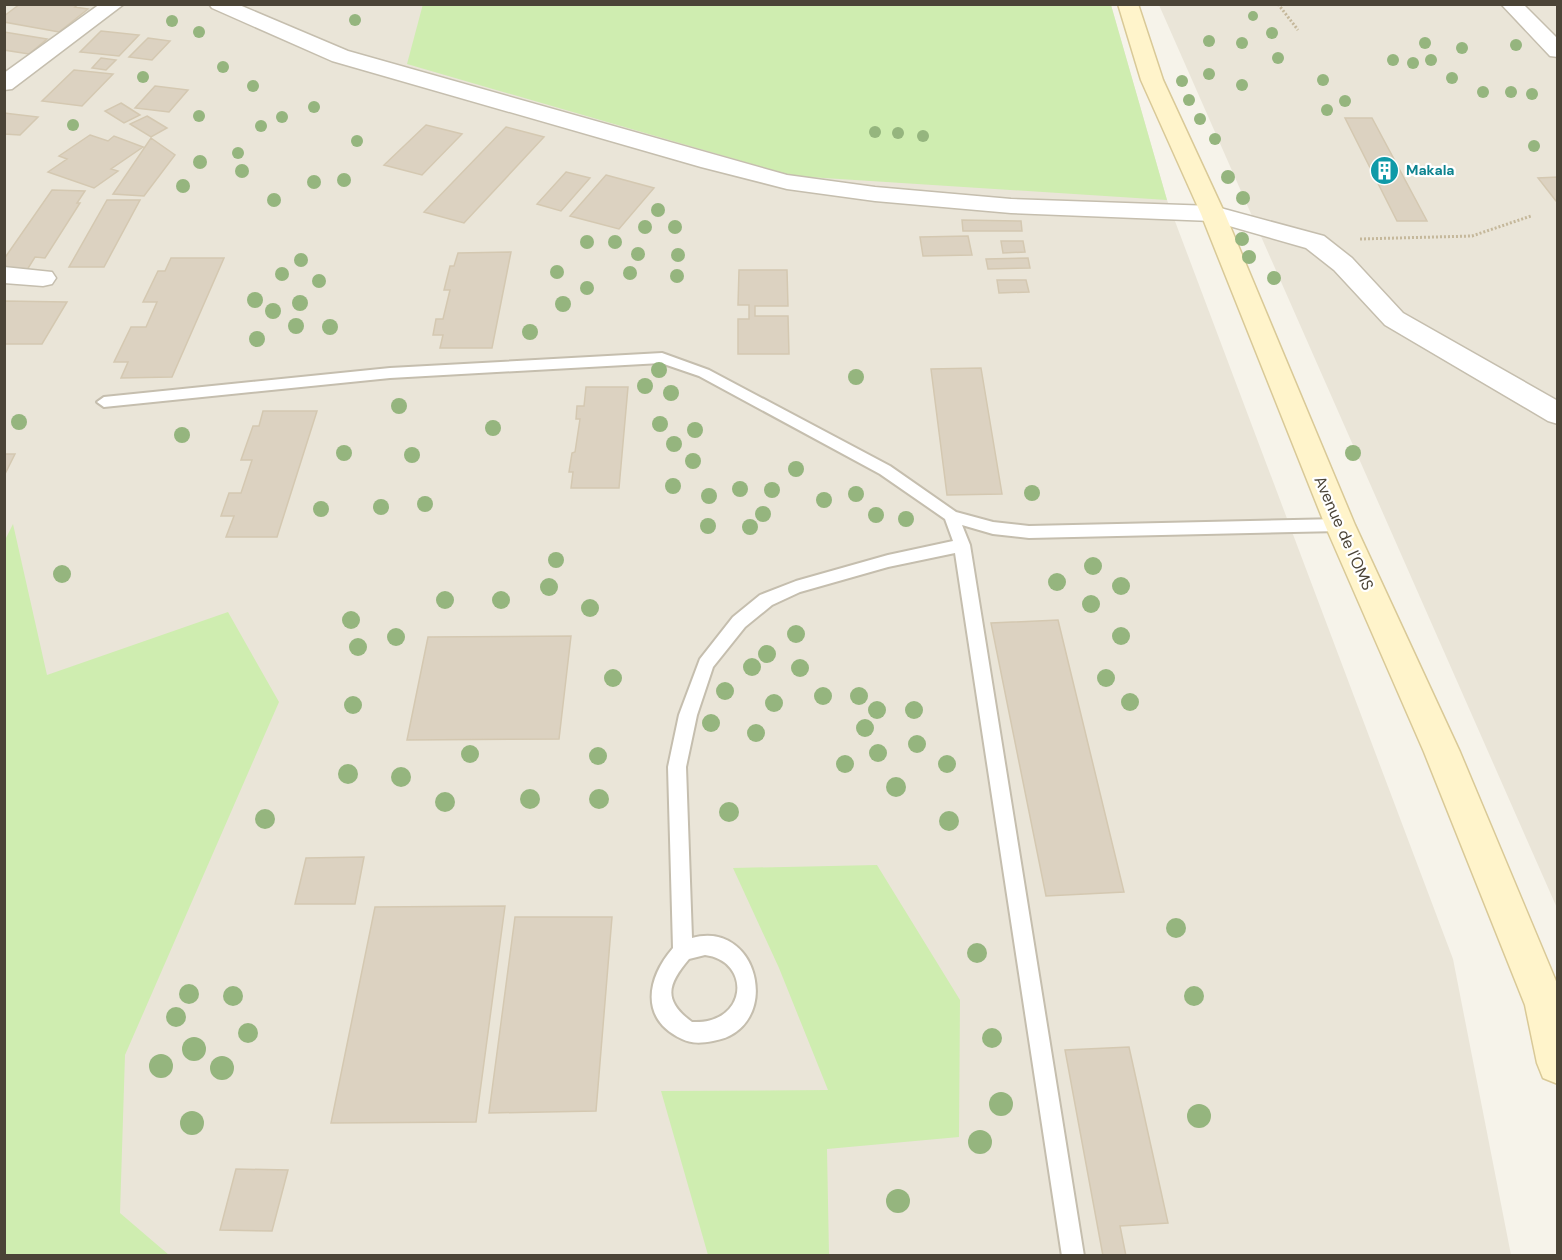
<svg xmlns="http://www.w3.org/2000/svg" width="1562" height="1260" font-family="'DM Sans',sans-serif">
<style>
.residential{fill:#eae5d8}
.green{fill:#cfedb0}
.building{fill:#dcd2c1;stroke:#d4c8b1;stroke-width:1.5}
.lines{fill:none;stroke-linecap:round;stroke-linejoin:round}
.lane-casing{stroke:#c5beae;stroke-width:4}
.street-casing{stroke:#c5beae;stroke-width:3}
.secondary-casing{stroke:#d9c997;stroke-width:3}
.path{stroke:#c5b89b;stroke-width:3;stroke-dasharray:2 2;stroke-linecap:butt}
.lane{fill:#fff;fill-rule:evenodd}
.street{fill:#fff;fill-rule:evenodd}
.secondary{fill:#fff4cb;fill-rule:evenodd}
.tree{fill:#95b57e}
.labels{text-anchor:middle;dominant-baseline:central;stroke-width:4.5;stroke-linejoin:round;paint-order:stroke}
.far-culture-label{font-size:14px;font-weight:bold;fill:#0d838f;stroke:#fff;text-anchor:start}
.street-label{font-size:16px;fill:#4b4437;stroke:#fff}
</style>
<rect width="100%" height="100%" fill="#f6f3ea"/>
<path class="residential" d="M5,5H1111L1167,200L1453,959L1511,1255L5,1256Z
M1159,5H1557V908Z"/>
<path class="green" d="M423,4L1111,5L1167,200L793,176L407,64Z
M13,524L47,675L228,612L279,702L125,1055L120,1213L169,1255H5L4,542Z
M877,865L960,1000L959,1137L827,1149L829,1255H708L661,1091L828,1090L779,968L733,868Z"/>
<path class="building" d="M20,4H79L75,7L88,9L59,32L4,22V16Z
M101,31L139,35L119,56L80,52Z
M4,32L47,39L29,54L4,50Z
M148,38L170,41L152,60L129,57Z
M101,58L116,60L106,70L92,68Z
M74,70L113,74L82,106L42,101Z
M155,86L188,90L169,112L135,108Z
M121,103L140,115L124,123L105,111Z
M4,113L38,117L20,135L4,134Z
M147,116L167,128L151,137L130,124Z
M1345,118H1372L1427,221H1397Z
M426,125L462,134L422,175L384,165Z
M506,127L544,137L464,223L424,212Z
M90,135L108,141L114,136L143,147L111,169L118,171L94,188L48,172L67,159L59,156Z
M151,138L175,155L144,196L113,194Z
M566,172L590,178L561,211L537,204Z
M606,175L654,188L619,229L570,216Z
M1558,177V201H1556L1538,178Z
M52,190L85,191L77,203H80L45,258L35,257L27,270L4,269V259Z
M107,200H140L104,267H69Z
M962,220L1021,221L1022,231H963Z
M968,236L972,255L923,256L920,237Z
M1001,241H1023L1025,252L1003,253Z
M511,252L492,348H440L443,335H433L436,319H443L450,290H444L450,266H454L458,253Z
M171,258H224L172,377L121,378L128,362H114L131,327H146L157,302H143L158,271H165Z
M1028,258L1030,268L988,269L986,259Z
M739,270H787L788,306H755V316H788L789,354H738V319H749V305H738Z
M997,280H1026L1029,292L999,293Z
M4,301L67,302L42,344H4Z
M981,368L1002,494L947,495L931,369Z
M586,387H628L619,488H571L573,472H569L572,453L575,452L580,419H576L577,406H584Z
M263,411H317L277,537H226L234,516H221L229,493H241L252,460H241L253,426H259Z
M4,454H15L4,476Z
M1058,620L1124,892L1046,896L991,623Z
M571,636L559,739L407,740L428,637Z
M364,857L355,904H295L306,858Z
M505,906L476,1122L331,1123L375,907Z
M515,917H612L596,1111L489,1113Z
M1129,1047L1168,1223L1120,1226L1126,1256H1103L1065,1050Z
M236,1169L288,1170L272,1231L220,1230Z"/>
<g class="lines">
<defs>
<path id="lane" d="M662,353L709,370L890,466L956,512L993,522L1029,526L1340,519L1348,525L1340,531L1029,538L993,534L962,525L970,545L1084,1256H1062L955,553L888,567L800,592L772,605L745,627L713,667L697,715L686,767L692,938C761,919 783,1030 713,1041C702,1043 692,1044 682,1039C639,1019 647,978 673,948L668,767L679,715L700,659L733,617L760,595L796,581L888,555L953,541L945,519L880,474L699,376L661,363L390,378L104,407L97,402L104,397L390,368ZM705,955C752,961 748,1025 692,1022C662,1000 668,984 689,959Z"/>
<path id="street" d="M100,4H124L12,89L4,90V73Z
M209,4H237L348,51L787,175L875,187L1011,199L1213,206L1324,236L1352,258L1403,313L1558,401V424L1548,421L1385,325L1334,270L1306,248L1212,221L1011,213L875,201L787,189L701,167L332,61L212,8Z
M1501,4H1523L1558,39V57L1550,56Z
M4,267L52,272L56,278L52,284L43,286L4,283Z"/>
<path id="secondary" d="M1118,4H1138L1163,80L1225,214L1355,525L1460,752L1558,986V1084L1543,1078L1537,1063L1525,1005L1424,752L1325,525L1201,214L1141,80Z"/>
</defs>
<use href="#lane" class="lane-casing"/>
<use href="#street" class="street-casing"/>
<use href="#secondary" class="secondary-casing"/>
<path class="path" d="M1278,4L1298,30
M1360,239L1472,236L1531,216"/>
<use href="#lane" class="lane"/>
<use href="#street" class="street"/>
<use href="#secondary" class="secondary"/>
</g>
<g class="tree">
<circle cx="1253" cy="16" r="5"/>
<circle cx="355" cy="20" r="6"/>
<circle cx="172" cy="21" r="6"/>
<circle cx="199" cy="32" r="6"/>
<circle cx="1272" cy="33" r="6"/>
<circle cx="1209" cy="41" r="6"/>
<circle cx="1242" cy="43" r="6"/>
<circle cx="1425" cy="43" r="6"/>
<circle cx="1516" cy="45" r="6"/>
<circle cx="1462" cy="48" r="6"/>
<circle cx="1278" cy="58" r="6"/>
<circle cx="1393" cy="60" r="6"/>
<circle cx="1431" cy="60" r="6"/>
<circle cx="1413" cy="63" r="6"/>
<circle cx="223" cy="67" r="6"/>
<circle cx="1209" cy="74" r="6"/>
<circle cx="143" cy="77" r="6"/>
<circle cx="1452" cy="78" r="6"/>
<circle cx="1323" cy="80" r="6"/>
<circle cx="1182" cy="81" r="6"/>
<circle cx="1242" cy="85" r="6"/>
<circle cx="253" cy="86" r="6"/>
<circle cx="1483" cy="92" r="6"/>
<circle cx="1511" cy="92" r="6"/>
<circle cx="1532" cy="94" r="6"/>
<circle cx="1189" cy="100" r="6"/>
<circle cx="1345" cy="101" r="6"/>
<circle cx="314" cy="107" r="6"/>
<circle cx="1327" cy="110" r="6"/>
<circle cx="199" cy="116" r="6"/>
<circle cx="282" cy="117" r="6"/>
<circle cx="1200" cy="119" r="6"/>
<circle cx="73" cy="125" r="6"/>
<circle cx="261" cy="126" r="6"/>
<circle cx="875" cy="132" r="6"/>
<circle cx="898" cy="133" r="6"/>
<circle cx="923" cy="136" r="6"/>
<circle cx="1215" cy="139" r="6"/>
<circle cx="357" cy="141" r="6"/>
<circle cx="1534" cy="146" r="6"/>
<circle cx="238" cy="153" r="6"/>
<circle cx="200" cy="162" r="7"/>
<circle cx="242" cy="171" r="7"/>
<circle cx="1228" cy="177" r="7"/>
<circle cx="344" cy="180" r="7"/>
<circle cx="314" cy="182" r="7"/>
<circle cx="183" cy="186" r="7"/>
<circle cx="1243" cy="198" r="7"/>
<circle cx="274" cy="200" r="7"/>
<circle cx="658" cy="210" r="7"/>
<circle cx="645" cy="227" r="7"/>
<circle cx="675" cy="227" r="7"/>
<circle cx="1242" cy="239" r="7"/>
<circle cx="587" cy="242" r="7"/>
<circle cx="615" cy="242" r="7"/>
<circle cx="638" cy="254" r="7"/>
<circle cx="678" cy="255" r="7"/>
<circle cx="1249" cy="257" r="7"/>
<circle cx="301" cy="260" r="7"/>
<circle cx="557" cy="272" r="7"/>
<circle cx="630" cy="273" r="7"/>
<circle cx="282" cy="274" r="7"/>
<circle cx="677" cy="276" r="7"/>
<circle cx="1274" cy="278" r="7"/>
<circle cx="319" cy="281" r="7"/>
<circle cx="587" cy="288" r="7"/>
<circle cx="255" cy="300" r="8"/>
<circle cx="300" cy="303" r="8"/>
<circle cx="563" cy="304" r="8"/>
<circle cx="273" cy="311" r="8"/>
<circle cx="296" cy="326" r="8"/>
<circle cx="330" cy="327" r="8"/>
<circle cx="530" cy="332" r="8"/>
<circle cx="257" cy="339" r="8"/>
<circle cx="659" cy="370" r="8"/>
<circle cx="856" cy="377" r="8"/>
<circle cx="645" cy="386" r="8"/>
<circle cx="671" cy="393" r="8"/>
<circle cx="399" cy="406" r="8"/>
<circle cx="19" cy="422" r="8"/>
<circle cx="660" cy="424" r="8"/>
<circle cx="493" cy="428" r="8"/>
<circle cx="695" cy="430" r="8"/>
<circle cx="182" cy="435" r="8"/>
<circle cx="674" cy="444" r="8"/>
<circle cx="344" cy="453" r="8"/>
<circle cx="1353" cy="453" r="8"/>
<circle cx="412" cy="455" r="8"/>
<circle cx="693" cy="461" r="8"/>
<circle cx="796" cy="469" r="8"/>
<circle cx="673" cy="486" r="8"/>
<circle cx="740" cy="489" r="8"/>
<circle cx="772" cy="490" r="8"/>
<circle cx="1032" cy="493" r="8"/>
<circle cx="856" cy="494" r="8"/>
<circle cx="709" cy="496" r="8"/>
<circle cx="824" cy="500" r="8"/>
<circle cx="425" cy="504" r="8"/>
<circle cx="381" cy="507" r="8"/>
<circle cx="321" cy="509" r="8"/>
<circle cx="763" cy="514" r="8"/>
<circle cx="876" cy="515" r="8"/>
<circle cx="906" cy="519" r="8"/>
<circle cx="708" cy="526" r="8"/>
<circle cx="750" cy="527" r="8"/>
<circle cx="556" cy="560" r="8"/>
<circle cx="1093" cy="566" r="9"/>
<circle cx="62" cy="574" r="9"/>
<circle cx="1057" cy="582" r="9"/>
<circle cx="1121" cy="586" r="9"/>
<circle cx="549" cy="587" r="9"/>
<circle cx="445" cy="600" r="9"/>
<circle cx="501" cy="600" r="9"/>
<circle cx="1091" cy="604" r="9"/>
<circle cx="590" cy="608" r="9"/>
<circle cx="351" cy="620" r="9"/>
<circle cx="796" cy="634" r="9"/>
<circle cx="1121" cy="636" r="9"/>
<circle cx="396" cy="637" r="9"/>
<circle cx="358" cy="647" r="9"/>
<circle cx="767" cy="654" r="9"/>
<circle cx="752" cy="667" r="9"/>
<circle cx="800" cy="668" r="9"/>
<circle cx="613" cy="678" r="9"/>
<circle cx="1106" cy="678" r="9"/>
<circle cx="725" cy="691" r="9"/>
<circle cx="823" cy="696" r="9"/>
<circle cx="859" cy="696" r="9"/>
<circle cx="1130" cy="702" r="9"/>
<circle cx="774" cy="703" r="9"/>
<circle cx="353" cy="705" r="9"/>
<circle cx="877" cy="710" r="9"/>
<circle cx="914" cy="710" r="9"/>
<circle cx="711" cy="723" r="9"/>
<circle cx="865" cy="728" r="9"/>
<circle cx="756" cy="733" r="9"/>
<circle cx="917" cy="744" r="9"/>
<circle cx="878" cy="753" r="9"/>
<circle cx="470" cy="754" r="9"/>
<circle cx="598" cy="756" r="9"/>
<circle cx="845" cy="764" r="9"/>
<circle cx="947" cy="764" r="9"/>
<circle cx="348" cy="774" r="10"/>
<circle cx="401" cy="777" r="10"/>
<circle cx="896" cy="787" r="10"/>
<circle cx="530" cy="799" r="10"/>
<circle cx="599" cy="799" r="10"/>
<circle cx="445" cy="802" r="10"/>
<circle cx="729" cy="812" r="10"/>
<circle cx="265" cy="819" r="10"/>
<circle cx="949" cy="821" r="10"/>
<circle cx="1176" cy="928" r="10"/>
<circle cx="977" cy="953" r="10"/>
<circle cx="189" cy="994" r="10"/>
<circle cx="233" cy="996" r="10"/>
<circle cx="1194" cy="996" r="10"/>
<circle cx="176" cy="1017" r="10"/>
<circle cx="248" cy="1033" r="10"/>
<circle cx="992" cy="1038" r="10"/>
<circle cx="194" cy="1049" r="12"/>
<circle cx="161" cy="1066" r="12"/>
<circle cx="222" cy="1068" r="12"/>
<circle cx="1001" cy="1104" r="12"/>
<circle cx="1199" cy="1116" r="12"/>
<circle cx="192" cy="1123" r="12"/>
<circle cx="980" cy="1142" r="12"/>
<circle cx="898" cy="1201" r="12"/>
</g>
<defs>
<symbol id="building-disc" viewBox="-11 -11 22 22"><circle r="9.5" fill="#0f9aa8" stroke="#fff"/><path d="M-4-6H4V6H1V3H-1V6H-4ZM-2.5-4.3h1.7v1.8h-1.7ZM.8-4.3h1.7v1.8H.8ZM-2.5-1h1.7V.8h-1.7ZM.8-1h1.7V.8H.8Z" fill="#fff"/></symbol>
</defs>
<g fill-rule="evenodd">
<use href="#building-disc" x="1368" y="154" width="33" height="33"/>
</g>
<g class="labels">
<g class="far-culture-label">
<text x="1406" y="170">Makala</text>
</g>
<g class="street-label">
<text transform="translate(1344 533) rotate(66)">Avenue de l'OMS</text>
</g>
</g>
<rect width="1562" height="1260" fill="none" stroke="#4b4437" stroke-width="12"/>
</svg>
